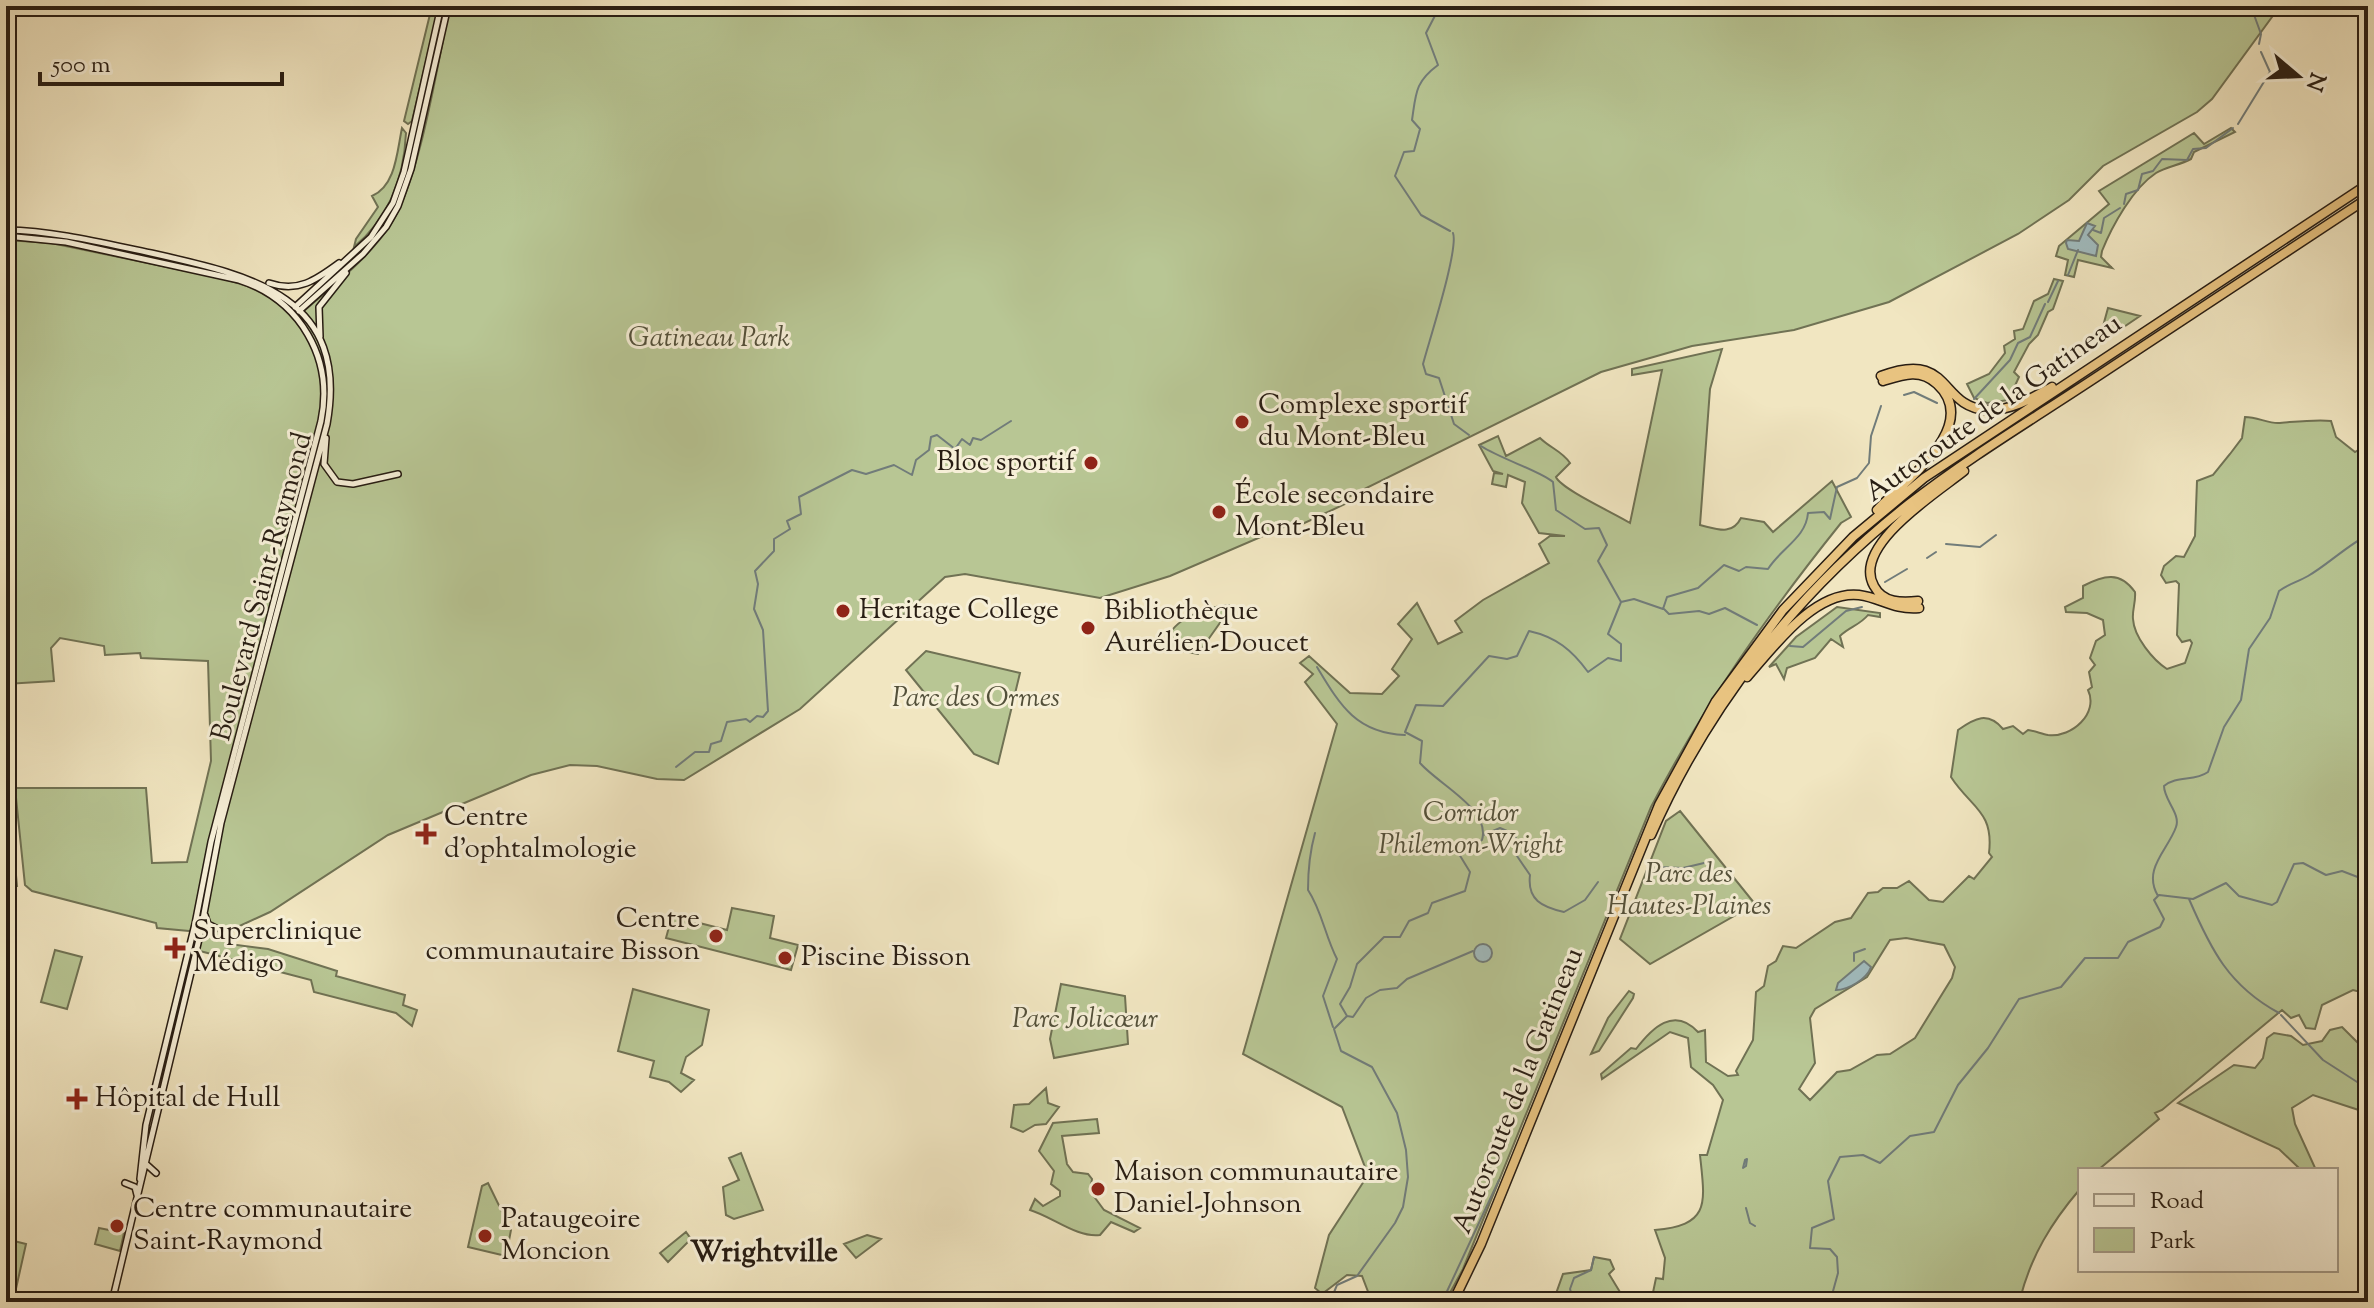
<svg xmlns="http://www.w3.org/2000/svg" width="2374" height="1308" font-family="'Sorts Mill Goudy',serif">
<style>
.green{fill:#b8c694;stroke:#707254;stroke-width:2;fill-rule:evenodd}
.water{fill:#a1bcbf;stroke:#717c7a;stroke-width:2}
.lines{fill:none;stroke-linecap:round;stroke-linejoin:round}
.stream{stroke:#717c7a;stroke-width:2}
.secondary-casing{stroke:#281d13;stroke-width:8}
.highway-casing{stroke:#281d13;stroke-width:11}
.secondary{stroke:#f6efd7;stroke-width:5}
.highway{stroke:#e8c380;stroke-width:8}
.poi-dot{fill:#8f2418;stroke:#f6efd7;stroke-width:3}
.labels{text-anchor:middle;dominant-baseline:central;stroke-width:6;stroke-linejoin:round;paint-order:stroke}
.park-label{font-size:28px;font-style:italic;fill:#53503a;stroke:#f6efd7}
.poi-label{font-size:28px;fill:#281d13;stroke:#f6efd7;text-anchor:start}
.street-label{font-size:28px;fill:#281d13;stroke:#f6efd7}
.neighbourhood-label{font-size:30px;font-weight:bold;fill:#281d13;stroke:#f6efd7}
</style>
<rect width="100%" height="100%" fill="#f1e6c1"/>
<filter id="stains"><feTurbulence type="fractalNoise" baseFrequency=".0025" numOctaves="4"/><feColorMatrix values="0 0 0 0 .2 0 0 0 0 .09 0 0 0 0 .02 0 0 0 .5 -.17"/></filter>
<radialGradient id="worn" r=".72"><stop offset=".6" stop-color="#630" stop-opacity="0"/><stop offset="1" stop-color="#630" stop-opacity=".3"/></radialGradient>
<path class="green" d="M432,6H439L412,121L408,124L404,121Z
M450,6H2280L2212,99L2197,112L2103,166L2069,200L2018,234L1889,302L1794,330L1692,346L1601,372L1344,499L1345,504L1296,527L1293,523L1170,576L1100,598L965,574L945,577L800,709L684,780L657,779L597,766L570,765L531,775L388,835L270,912L233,929L229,944L268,949L337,971L336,976L405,995L403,1005L417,1010L412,1026L396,1013L314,992L311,980L196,950L200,935L229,929L200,932L157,928L156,923L32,891L25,885L15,788H146L152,863L187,862L211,761L208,661L141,658L140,653L105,655L104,646L60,638L51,648L54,681L6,684V240L51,243L225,279L262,291L296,318C328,289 367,261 391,224C421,176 437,64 450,6Z
M402,128L406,133C404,178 389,218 354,247L356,239L378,207L372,196C396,186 397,151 402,128Z
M2231,128L2235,132L2194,152L2191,159C2180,165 2166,167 2156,173C2133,188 2112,226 2102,251L2101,257L2112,268L2078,260L2074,277L2065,275L2068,260L2056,256L2059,246L2109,204L2099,191L2194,133L2204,144Z
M2054,279L2063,281L2053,309L2048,312L2038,335L2029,344L2014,372L2019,377L2013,390L2018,389L2016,396L2011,394L2007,396L2009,400L1987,403L1974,398L1967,384L1989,374L2005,353L2004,346L2015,339L2014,331L2023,329L2034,301L2048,294Z
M2108,308L2140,316L2109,337L2102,330Z
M1722,349L1710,389L1700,525C1717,529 1732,536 1741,518L1764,522L1773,532L1832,481L1851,517L1841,523C1768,614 1705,703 1651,807L1463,1269L1445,1302H1372L1362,1276L1347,1275L1322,1294L1315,1288L1329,1235L1368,1175L1342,1107L1243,1054L1337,724L1305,682L1313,674L1300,663L1309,656L1350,693L1382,694L1399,676L1392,669L1412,639L1398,624L1417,603L1438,644L1462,632L1455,621L1483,600L1549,563L1539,544L1550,536H1565L1539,533L1522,503L1525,482L1508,475L1506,487L1492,484L1494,473L1503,474L1493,471L1479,445L1498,436L1506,456L1540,438C1550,448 1562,451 1570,463L1556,477C1561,489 1614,513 1630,523L1662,370L1632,375V369Z
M2245,417C2257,417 2267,423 2278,423C2293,422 2317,419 2331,421L2336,437L2355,452L2368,444V994L2353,990L2322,1005L2315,1029L2306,1028L2299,1015L2291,1018L2282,1010L2162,1110L2155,1113L2159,1119L2098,1170H2080V1189C2051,1223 2031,1256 2020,1299L2024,1302H1651L1656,1278L1663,1279L1665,1258L1655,1230C1711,1225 1705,1203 1700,1155H1707L1723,1100L1713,1085L1691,1067L1688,1038L1670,1032L1602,1079L1601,1074L1631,1048L1636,1049C1652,1028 1674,1006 1698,1032L1705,1030L1706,1062L1728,1076L1738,1075L1736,1071L1753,1040L1756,992L1764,986L1768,966L1776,961L1783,946L1796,948L1835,922L1851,918L1868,893L1878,892L1883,888H1897L1909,881L1929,900L1943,902L1969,876L1974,879L1992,857L1989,853C1994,811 1971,808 1951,777L1958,730C1975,718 1988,711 2003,729L2013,726L2023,734L2028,730C2035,731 2042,734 2048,735C2072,738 2099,713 2088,690L2092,687L2089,672L2095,665L2090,658L2096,641L2105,635L2103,620L2087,613L2066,612L2065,607L2083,598V586C2104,575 2120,571 2135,592C2136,602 2132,610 2133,619C2134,637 2153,660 2167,669L2185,663L2192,643L2190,640L2182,642L2177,635L2179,584L2176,581L2166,583L2161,575L2164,566L2176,556L2184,557L2195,536L2197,481L2213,475L2230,454L2242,438ZM1906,938L1944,945L1955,967L1952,978L1915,1038L1890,1054L1877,1055L1850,1070L1837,1072L1810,1100L1799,1089L1815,1063L1810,1018L1815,1009L1867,977L1890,940Z
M1229,605V610L1198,654L1164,648C1168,620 1204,607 1229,605Z
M1837,607L1880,613V617L1868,615C1860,625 1849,627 1840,636L1843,647L1831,639L1815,658L1787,668L1784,679L1776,664L1769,667L1796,637Z
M926,651L1020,673L998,764L974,754L906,670Z
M6,767L17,886H6Z
M1680,811L1755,904L1650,964L1620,939L1666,821Z
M732,908L774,916L770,938L798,945L791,970L666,938L672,916L727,930Z
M55,950L82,957L67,1009L41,1002Z
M1061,984L1125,996L1128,1044L1054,1058L1050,1039Z
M633,989L709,1010L702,1045L686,1057L681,1073L694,1080L681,1092L669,1082L650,1077L654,1061L618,1051Z
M1629,991L1634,994L1633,998L1599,1051L1591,1054L1608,1018Z
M2342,1027L2368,1053V1113L2313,1095L2292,1108L2295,1124L2316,1170H2301L2279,1149L2178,1103L2234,1065L2255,1068L2263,1058L2267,1038L2274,1033L2291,1036L2303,1045L2322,1041L2330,1030Z
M1046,1088L1048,1103L1059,1107L1046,1124L1035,1125L1023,1132L1011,1127L1014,1105L1029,1104Z
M1097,1119L1099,1133L1062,1136L1067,1164L1073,1172L1088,1174L1092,1179L1090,1191L1104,1210L1140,1228L1134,1232L1111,1222L1100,1235C1077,1238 1053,1217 1030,1210L1035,1199L1043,1206L1060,1196V1191L1051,1184L1054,1171L1039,1151L1053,1123Z
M741,1153L763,1210L734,1219L726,1215L723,1187L739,1180L729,1158Z
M488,1183L511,1230L506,1256L468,1247L482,1186Z
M99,1228L124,1233L120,1251L95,1244Z
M686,1232L691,1239L668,1262L660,1253Z
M867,1235L881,1239L856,1258L844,1244Z
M6,1239L26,1244L13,1302H6Z
M1594,1257L1610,1260L1614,1269L1609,1274L1626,1302H1553L1563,1274L1591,1270Z"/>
<path class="water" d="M2087,223L2095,226L2088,235L2098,245L2096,256L2068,249L2066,243L2067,240L2079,241Z
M1474 953a9 9 0 1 1 18 0a9 9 0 1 1-18 0Z
M1864,961L1871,967C1867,979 1848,990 1836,990L1838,983Z"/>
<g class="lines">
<path class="stream" d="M1440,6L1426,33L1438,65C1415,82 1416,93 1412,120L1420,129L1414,151L1404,152L1395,176L1421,215L1450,231
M2253,12L2261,34L2259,44
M2238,124L2270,72L2261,52
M2124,204L2126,194L2138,190L2142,174L2153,171L2162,159L2187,160L2193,149L2206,148L2233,128
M2093,230L2101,233L2104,218L2120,208
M1453,233C1459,249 1429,341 1423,364L1426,374L1439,378L1454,424L1469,435
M2068,275L2078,250
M2048,302L2058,281
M1904,395L1914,392L1937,403
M1974,399L2010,360L2018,343L2030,337L2045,304
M1481,446C1501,459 1540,471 1553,482L1556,510L1585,529L1599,528L1607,545L1598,561L1621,602
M1946,544L1980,547L1996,535
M1927,558L1936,552
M1885,582L1907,569
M1664,609L1669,614L1699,611L1709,614L1725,608L1757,625
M1790,646L1803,647L1846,611L1862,607
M1317,667C1340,705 1356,733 1405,735
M676,767L695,752H709L711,744L721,741L727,722L746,719L750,722L757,716L763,717L768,711L763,630L754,609L758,584L755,571L774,551V539L790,529L787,521L801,514L799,497L852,470L866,474L894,465L912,475L916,460L929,450L931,437L937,435L955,449L962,439L970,445L973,438L981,440L1011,421
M1315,833C1310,851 1308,871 1308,890C1322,911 1325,936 1337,959L1323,996L1333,1027
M1483,835L1500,828L1514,834L1520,848L1517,856L1530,875C1527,900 1542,907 1564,912L1585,900L1598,882
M1656,867L1683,868L1704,863
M2159,895L2193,899L2226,883L2239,896L2272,905L2277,902L2294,864L2303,863L2326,875L2342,871L2368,881
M2158,896C2142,869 2168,850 2176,827C2181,814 2164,800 2164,786C2177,775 2194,782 2208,772L2224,727L2241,700L2249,649L2270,618L2279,591C2288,584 2298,582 2308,576C2326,566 2349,544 2368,535
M2189,899C2211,950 2229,986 2279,1013
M1854,961V953L1865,949
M2281,1015L2323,1060L2368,1089
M1347,1016L1353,1017L1366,998L1380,990L1397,988L1407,979L1473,951
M1747,1159L1746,1166L1743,1168L1745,1160Z
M1746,1208L1750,1223L1755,1226
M1330,1302L1337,1285L1357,1276L1395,1223L1403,1207L1408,1177L1406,1150L1397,1113L1372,1067L1341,1051L1334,1029L1347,1016L1340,1004L1350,987L1357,964L1384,937H1400L1409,921L1428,913L1432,903L1465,891L1470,872L1459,854L1482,840C1491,809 1439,785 1420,763L1422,741L1405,732L1416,705L1443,706L1489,656L1507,659L1517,656L1529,631C1556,637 1572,650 1588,672L1608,658L1621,661V644L1608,634L1621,602L1634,599L1663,609L1667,597L1698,588L1724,565L1739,571L1746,567L1768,569C1781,548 1806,538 1808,513L1824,512L1830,519L1837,487L1857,478L1869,463L1871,436L1881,406
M1442,1302L1499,1180
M1574,1302L1570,1289L1574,1278L1591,1270L1594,1257
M1830,1302L1838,1273L1837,1257L1830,1249L1810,1248L1812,1228L1834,1219L1828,1181L1840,1157L1863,1155L1880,1163L1910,1136L1934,1132L1958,1085L1988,1048L2019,999L2061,987L2085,958H2118L2128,942L2160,927L2164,919L2154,900L2158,896"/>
<defs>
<path id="secondary" d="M6,230C56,231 103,243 151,253C249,275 350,295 327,424L221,823L200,935L112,1302
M6,236L66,242L239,280C300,300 334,358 321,421L211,842L195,924L146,1125L140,1179
M269,283C298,293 316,280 339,263
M295,307L371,237L393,203L404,172L441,6
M299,311L363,254L386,227L398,206L411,169L448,6
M320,337L319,307L346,273
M326,438L324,464L337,482L353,484L398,474
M205,915L208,924L216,928
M146,1164L156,1173
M125,1183L135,1187L137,1195"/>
<path id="highway" d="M1881,376C1952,349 1938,407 1987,410C2011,411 2032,398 2052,387
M1877,510C1903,482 1983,426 1937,384C1920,368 1902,375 1883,381
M1918,601C1902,603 1883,603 1874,586C1851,546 1938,492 1964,471
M1747,677C1773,648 1814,590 1859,595C1882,598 1892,610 1919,608
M1651,835C1708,705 1797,592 1909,504C1968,458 2033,419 2095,378C2186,318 2277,258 2368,198
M1453,1302L1481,1244L1659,805L1716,701L1783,610L1853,537L1924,478L2368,184"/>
</defs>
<use href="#secondary" class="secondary-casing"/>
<use href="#highway" class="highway-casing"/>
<use href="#secondary" class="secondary"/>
<use href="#highway" class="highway"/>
</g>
<g class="poi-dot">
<circle cx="1242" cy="422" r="8"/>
<circle cx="1091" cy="463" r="8"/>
<circle cx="1219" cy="512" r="8"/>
<circle cx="843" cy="611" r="8"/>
<circle cx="1088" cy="628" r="8"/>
<path d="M422 822h8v8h8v8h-8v8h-8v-8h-8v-8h8z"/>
<circle cx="716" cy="936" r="8"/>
<path d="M171 936h8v8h8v8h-8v8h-8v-8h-8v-8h8z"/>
<circle cx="785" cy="958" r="8"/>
<path d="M73 1087h8v8h8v8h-8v8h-8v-8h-8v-8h8z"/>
<circle cx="1098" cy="1189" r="8"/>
<circle cx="117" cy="1226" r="8"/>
<circle cx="485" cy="1236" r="8"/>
</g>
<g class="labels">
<g class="park-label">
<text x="709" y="339">Gatineau Park</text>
<text x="976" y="699">Parc des Ormes</text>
<text x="1471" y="814">Corridor<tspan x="1471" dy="32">Philemon-Wright</tspan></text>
<text x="1689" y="875">Parc des<tspan x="1689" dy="32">Hautes-Plaines</tspan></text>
<text x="1085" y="1020">Parc Jolicœur</text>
</g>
<g class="poi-label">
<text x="1258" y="406">Complexe sportif<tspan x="1258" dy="32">du Mont-Bleu</tspan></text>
<text x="1075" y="463" text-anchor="end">Bloc sportif</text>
<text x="1235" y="496">École secondaire<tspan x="1235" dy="32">Mont-Bleu</tspan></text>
<text x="859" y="611">Heritage College</text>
<text x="1104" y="612">Bibliothèque<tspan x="1104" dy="32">Aurélien-Doucet</tspan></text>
<text x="444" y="818">Centre<tspan x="444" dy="32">d'ophtalmologie</tspan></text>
<text x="700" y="920" text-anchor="end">Centre<tspan x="700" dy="32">communautaire Bisson</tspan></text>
<text x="193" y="932">Superclinique<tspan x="193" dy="32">Médigo</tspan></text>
<text x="801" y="958">Piscine Bisson</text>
<text x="95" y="1099">Hôpital de Hull</text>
<text x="1114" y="1173">Maison communautaire<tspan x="1114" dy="32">Daniel-Johnson</tspan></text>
<text x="133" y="1210">Centre communautaire<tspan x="133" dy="32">Saint-Raymond</tspan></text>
<text x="501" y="1220">Pataugeoire<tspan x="501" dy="32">Moncion</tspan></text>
</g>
<g class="street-label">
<text transform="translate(1994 409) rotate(-35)">Autoroute de la Gatineau</text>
<text transform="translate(263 587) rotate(-75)">Boulevard Saint-Raymond</text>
<text transform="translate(1519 1091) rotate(-68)">Autoroute de la Gatineau</text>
</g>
<g class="neighbourhood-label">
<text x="764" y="1253">Wrightville</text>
</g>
</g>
<rect width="2374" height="1308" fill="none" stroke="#f1e6c1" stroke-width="32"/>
<rect x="8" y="8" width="2358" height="1292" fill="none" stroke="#281d13" stroke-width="4"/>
<rect x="16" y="16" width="2342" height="1276" fill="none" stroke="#281d13" stroke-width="2"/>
<rect x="2078" y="1168" width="260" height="104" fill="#f6efd7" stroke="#a49b89" stroke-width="2"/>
<rect x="2094" y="1194" width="40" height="12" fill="#f6efd7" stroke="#a49b89" stroke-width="2"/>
<text x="2150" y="1208" font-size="24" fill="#281d13">Road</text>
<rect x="2094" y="1228" width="40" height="24" fill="#b8c694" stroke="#a49b89" stroke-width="2"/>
<text x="2150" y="1248" font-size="24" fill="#281d13">Park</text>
<g transform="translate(2298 76) rotate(109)" stroke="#f6efd7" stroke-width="6" paint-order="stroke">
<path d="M0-6L14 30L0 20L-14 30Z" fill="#281d13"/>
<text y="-12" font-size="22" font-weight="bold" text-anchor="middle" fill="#281d13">N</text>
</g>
<path d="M40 72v12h242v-12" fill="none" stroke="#281d13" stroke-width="4"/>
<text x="52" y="72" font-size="24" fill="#281d13" stroke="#f6efd7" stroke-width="6" paint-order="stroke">500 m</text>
<rect width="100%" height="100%" filter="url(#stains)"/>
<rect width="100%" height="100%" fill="url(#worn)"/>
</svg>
